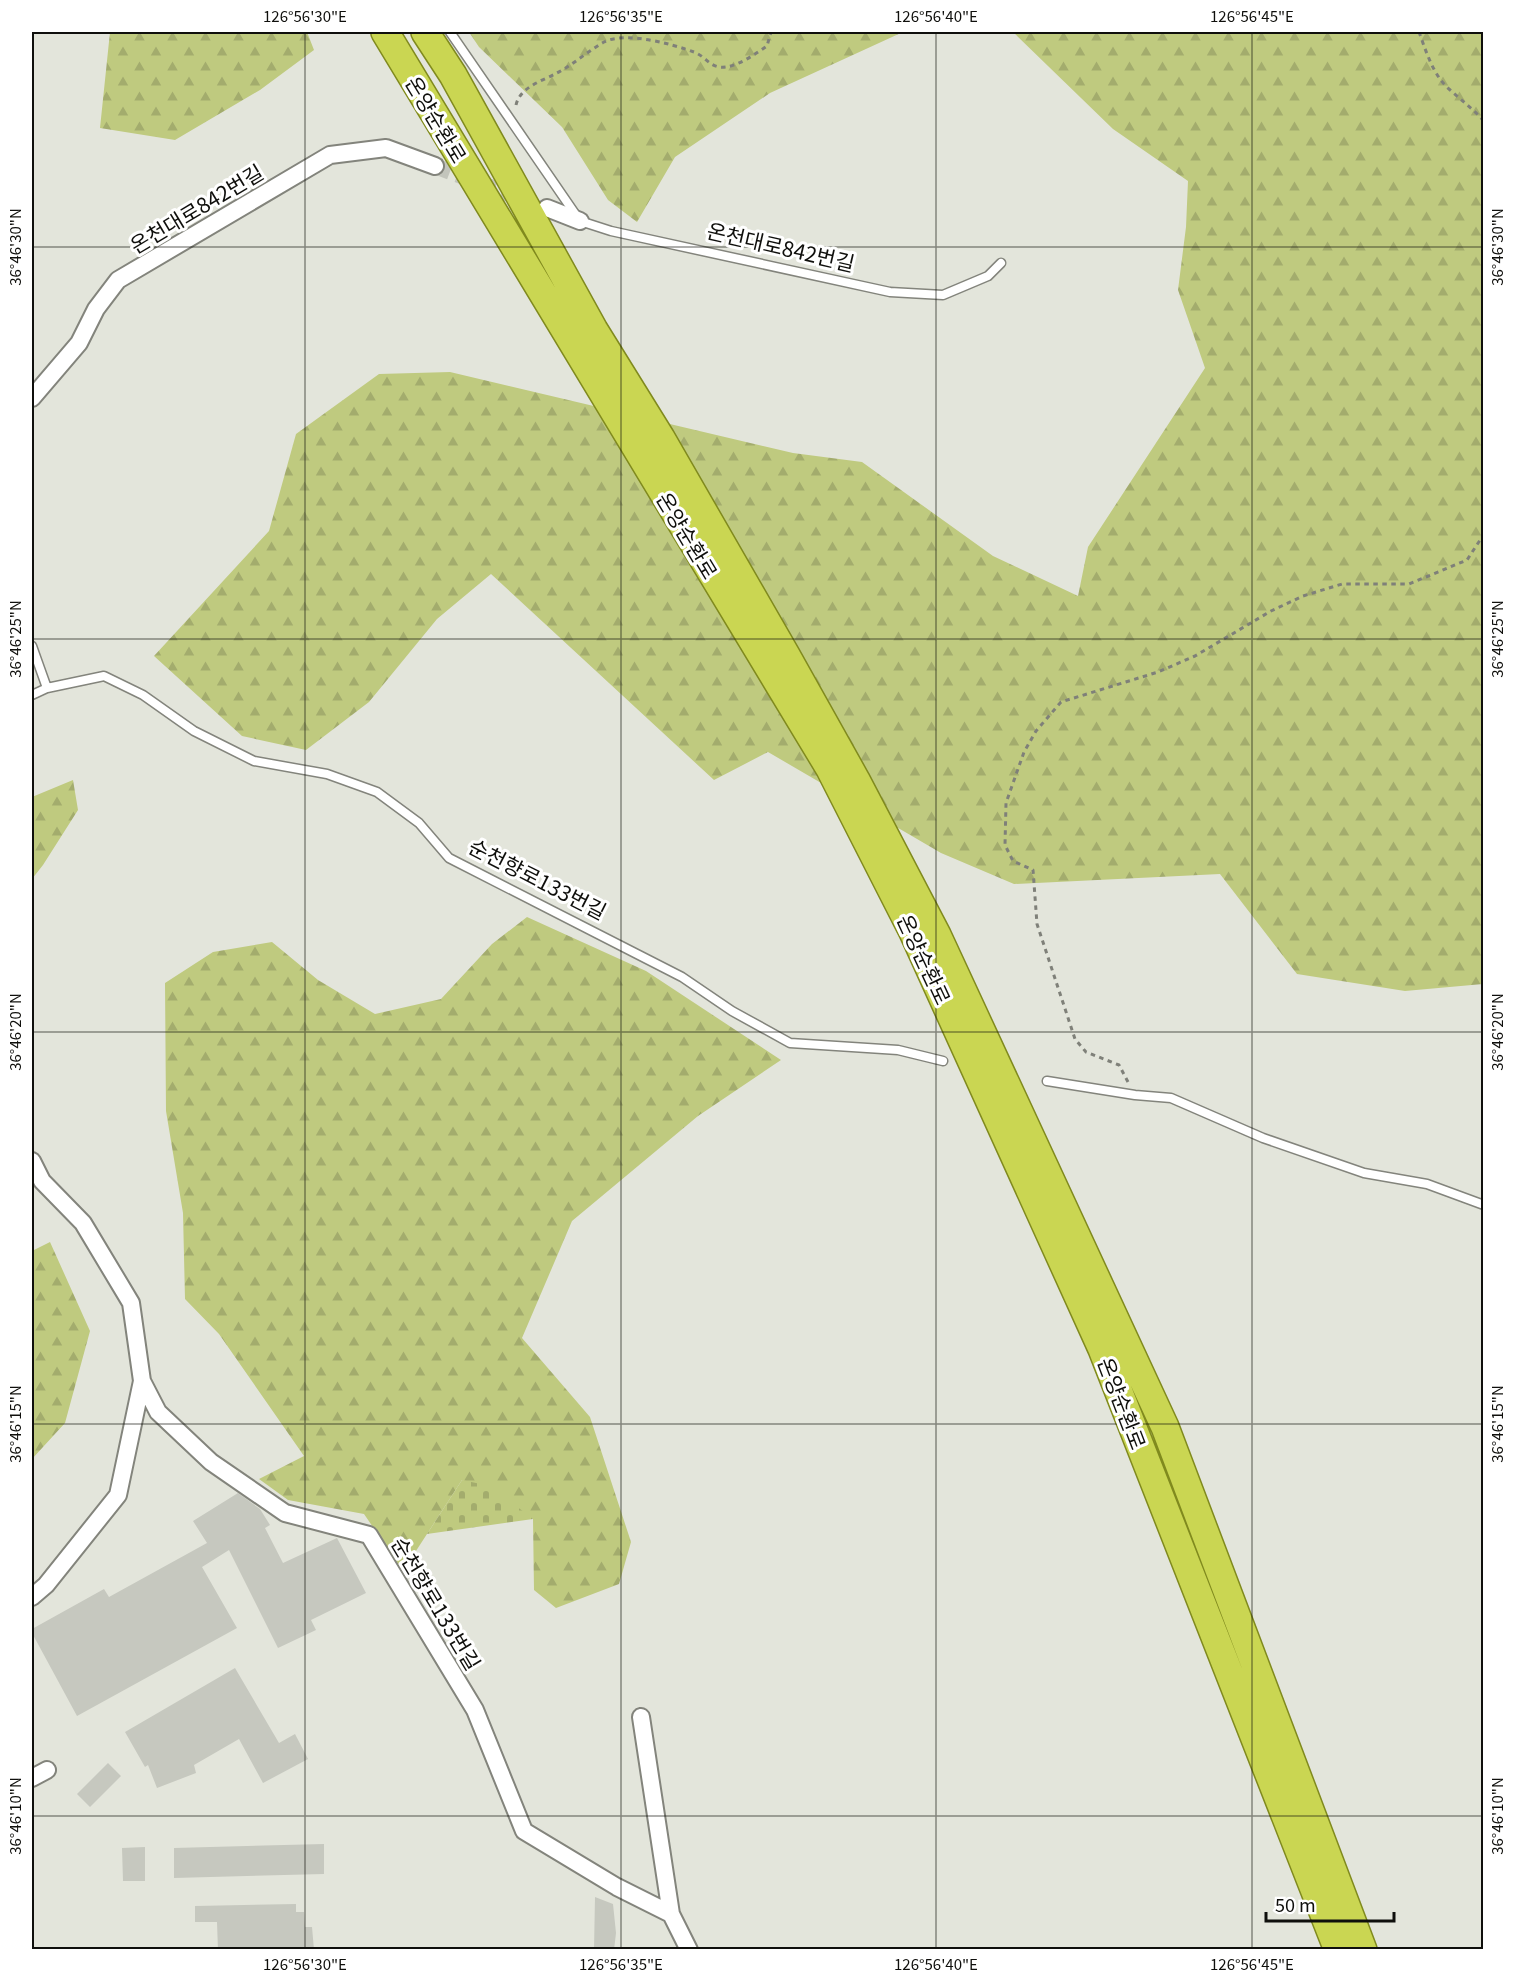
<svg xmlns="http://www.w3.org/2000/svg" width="1515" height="1981" font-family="Georgia,'Noto Sans KR',serif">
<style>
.forest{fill:url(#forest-firs)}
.cemetery{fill:url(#cemetery-stones)}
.building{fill:#c6c8bf}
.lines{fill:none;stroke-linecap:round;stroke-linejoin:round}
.minor-tunnel{stroke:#c3c5bc;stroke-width:16;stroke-dasharray:16 8;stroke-linecap:butt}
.service-casing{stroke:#83847c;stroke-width:11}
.minor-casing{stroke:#83847c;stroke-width:20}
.trunk-casing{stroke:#808a1e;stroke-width:30}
.path{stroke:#7f8079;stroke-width:3;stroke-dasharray:4.5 4.5;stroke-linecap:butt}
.service{stroke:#fff;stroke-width:8}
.minor{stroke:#fff;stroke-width:16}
.trunk{stroke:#cad652;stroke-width:27}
.ticks{fill:none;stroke:#0f0f0c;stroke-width:1.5;stroke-opacity:0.45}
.labels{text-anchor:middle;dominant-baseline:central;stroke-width:6;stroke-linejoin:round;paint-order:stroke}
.street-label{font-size:21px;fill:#0f0f0c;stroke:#fff}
.neatline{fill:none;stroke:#0f0f0c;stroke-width:2}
.ticks-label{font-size:15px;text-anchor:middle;fill:#0f0f0c}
</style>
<defs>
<pattern id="forest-firs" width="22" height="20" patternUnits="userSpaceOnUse" patternTransform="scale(1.5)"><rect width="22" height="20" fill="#bfca7f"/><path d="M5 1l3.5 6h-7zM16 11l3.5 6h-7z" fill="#a3ac6d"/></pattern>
<pattern id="cemetery-stones" width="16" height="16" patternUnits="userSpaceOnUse" patternTransform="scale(1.5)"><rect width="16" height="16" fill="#bfca7f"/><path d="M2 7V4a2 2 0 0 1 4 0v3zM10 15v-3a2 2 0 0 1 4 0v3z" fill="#a3ac6d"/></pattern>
</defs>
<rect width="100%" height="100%" fill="#e3e5db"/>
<path class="forest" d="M110,32H307L314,50L260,90L175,140L100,128Z
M469,32H903L770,93L675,157L637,222L608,200L562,127L479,47Z
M1013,32H1483V984L1405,991L1297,974L1220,874L1014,884L941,853L768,752L714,780L491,574L437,619L369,702L306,750L242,736L154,656L269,531L296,434L379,374L450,372L793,453L862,462L993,556L1078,596L1088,547L1205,368L1178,290L1186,227L1188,181L1113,129Z
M73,780L78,810L43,865L32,879V797Z
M527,917L646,971L781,1060L698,1116L572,1221L522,1338L590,1417L631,1542L619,1584L556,1608L534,1590L533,1519L462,1480L403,1571L364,1514L288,1500L259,1479L304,1456L219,1334L185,1299L183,1213L166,1111L165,983L213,952L272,942L318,980L375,1014L441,999L492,944Z
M50,1242L90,1331L65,1423L32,1459V1251Z"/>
<path class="cemetery" d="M462,1480L490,1486L533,1519L427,1534Z"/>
<path class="building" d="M238,1493L260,1509L270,1525L265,1528L283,1563L337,1538L366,1593L311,1620L316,1630L278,1648L229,1550L202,1567L237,1628L77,1716L32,1633V1629L104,1589L109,1597L207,1543L193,1521Z
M235,1668L279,1743L295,1734L308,1759L263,1783L239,1739L194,1765L196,1773L157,1788L148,1765L145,1767L125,1732Z
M108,1763L121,1776L90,1807L77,1794Z
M324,1844V1874L174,1878V1848Z
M145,1847V1881H123L122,1848Z
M595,1897L613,1904L616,1933L614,1950H594Z
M296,1904V1912H304L305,1927H312L314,1950H218L217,1922H195V1906Z"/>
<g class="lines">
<path class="minor-tunnel" d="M435,166L522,199"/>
<defs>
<path id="service" d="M450,32L580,221L611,231L890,292L943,295L988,276L1001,263
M32,646L47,688
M32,695L47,688L104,676L143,695L194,731L254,761L327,774L377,792L419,823L449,858L682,977L732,1011L790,1043L898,1050L943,1061
M1047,1081L1135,1095L1171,1098L1263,1138L1364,1173L1427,1184L1484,1205"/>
<path id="minor" d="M547,208L580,221
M32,398L79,343L96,309L118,280L330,155L386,148L435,166
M32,1161L42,1181L83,1223L131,1303L142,1381L158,1412L211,1462L285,1513L369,1535L475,1710L524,1831L617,1887L671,1914L689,1950
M32,1597L46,1585L118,1495L142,1381
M641,1717L671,1914
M32,1778L47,1770"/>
<path id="trunk" d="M385,32L830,769L913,932L1102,1349L1338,1950
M425,32L453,75L594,330L661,438L786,655L856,780L937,935L1165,1427L1363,1950"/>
</defs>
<use href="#service" class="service-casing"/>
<use href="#minor" class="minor-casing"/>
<use href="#trunk" class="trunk-casing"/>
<path class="path" d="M1419,32C1426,51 1433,75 1449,89C1461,100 1473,109 1484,121
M516,105C520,87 542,81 557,73C574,64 588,51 604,42C626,31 672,44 694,52C707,57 710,69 726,67C740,65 755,54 767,46L771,32
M1128,1082L1119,1065L1086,1052L1075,1039L1037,924L1033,870L1013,861L1005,845L1006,803L1024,752L1036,731L1061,702L1158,672L1195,656L1271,611L1303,596L1342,584H1409L1467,560L1484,534"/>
<use href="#service" class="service"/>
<use href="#minor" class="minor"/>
<use href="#trunk" class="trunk"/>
</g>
<path class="ticks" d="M305,32V1950M621,32V1950M936,32V1950M1252,32V1950M32,247H1484M32,639H1484M32,1032H1484M32,1424H1484M32,1816H1484"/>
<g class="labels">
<g class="street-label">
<text transform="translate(437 119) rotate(59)">온양순환로</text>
<text transform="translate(196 208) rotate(-31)">온천대로842번길</text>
<text transform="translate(781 246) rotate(13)">온천대로842번길</text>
<text transform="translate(688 535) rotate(59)">온양순환로</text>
<text transform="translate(538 878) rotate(27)">순천향로133번길</text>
<text transform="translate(925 959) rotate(65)">온양순환로</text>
<text transform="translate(1123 1403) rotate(69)">온양순환로</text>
<text transform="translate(437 1603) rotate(59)">순천향로133번길</text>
</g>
</g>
<rect width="1515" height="1981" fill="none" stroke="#ffffff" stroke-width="66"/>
<path d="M1266 1912v9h128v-9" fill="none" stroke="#0f0f0c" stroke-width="3"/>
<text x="1275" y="1912" font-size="18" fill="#0f0f0c" stroke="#ffffff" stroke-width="4.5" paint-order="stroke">50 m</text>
<rect x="33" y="33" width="1449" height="1915" class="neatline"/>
<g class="ticks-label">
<text x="305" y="22">126°56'30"E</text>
<text x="621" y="22">126°56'35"E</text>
<text x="936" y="22">126°56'40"E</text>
<text x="1252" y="22">126°56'45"E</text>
<text transform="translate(16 247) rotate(-90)" y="5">36°46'30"N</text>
<text transform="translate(1498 247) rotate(-90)" y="5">36°46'30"N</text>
<text transform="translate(16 639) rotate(-90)" y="5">36°46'25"N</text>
<text transform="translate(1498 639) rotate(-90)" y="5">36°46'25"N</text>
<text transform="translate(16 1032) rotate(-90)" y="5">36°46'20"N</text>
<text transform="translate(1498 1032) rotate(-90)" y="5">36°46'20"N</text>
<text transform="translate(16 1424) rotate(-90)" y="5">36°46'15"N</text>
<text transform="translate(1498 1424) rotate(-90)" y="5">36°46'15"N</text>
<text transform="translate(16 1816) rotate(-90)" y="5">36°46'10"N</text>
<text transform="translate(1498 1816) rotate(-90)" y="5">36°46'10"N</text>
<text x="305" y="1970">126°56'30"E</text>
<text x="621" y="1970">126°56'35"E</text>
<text x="936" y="1970">126°56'40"E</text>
<text x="1252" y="1970">126°56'45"E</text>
</g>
</svg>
